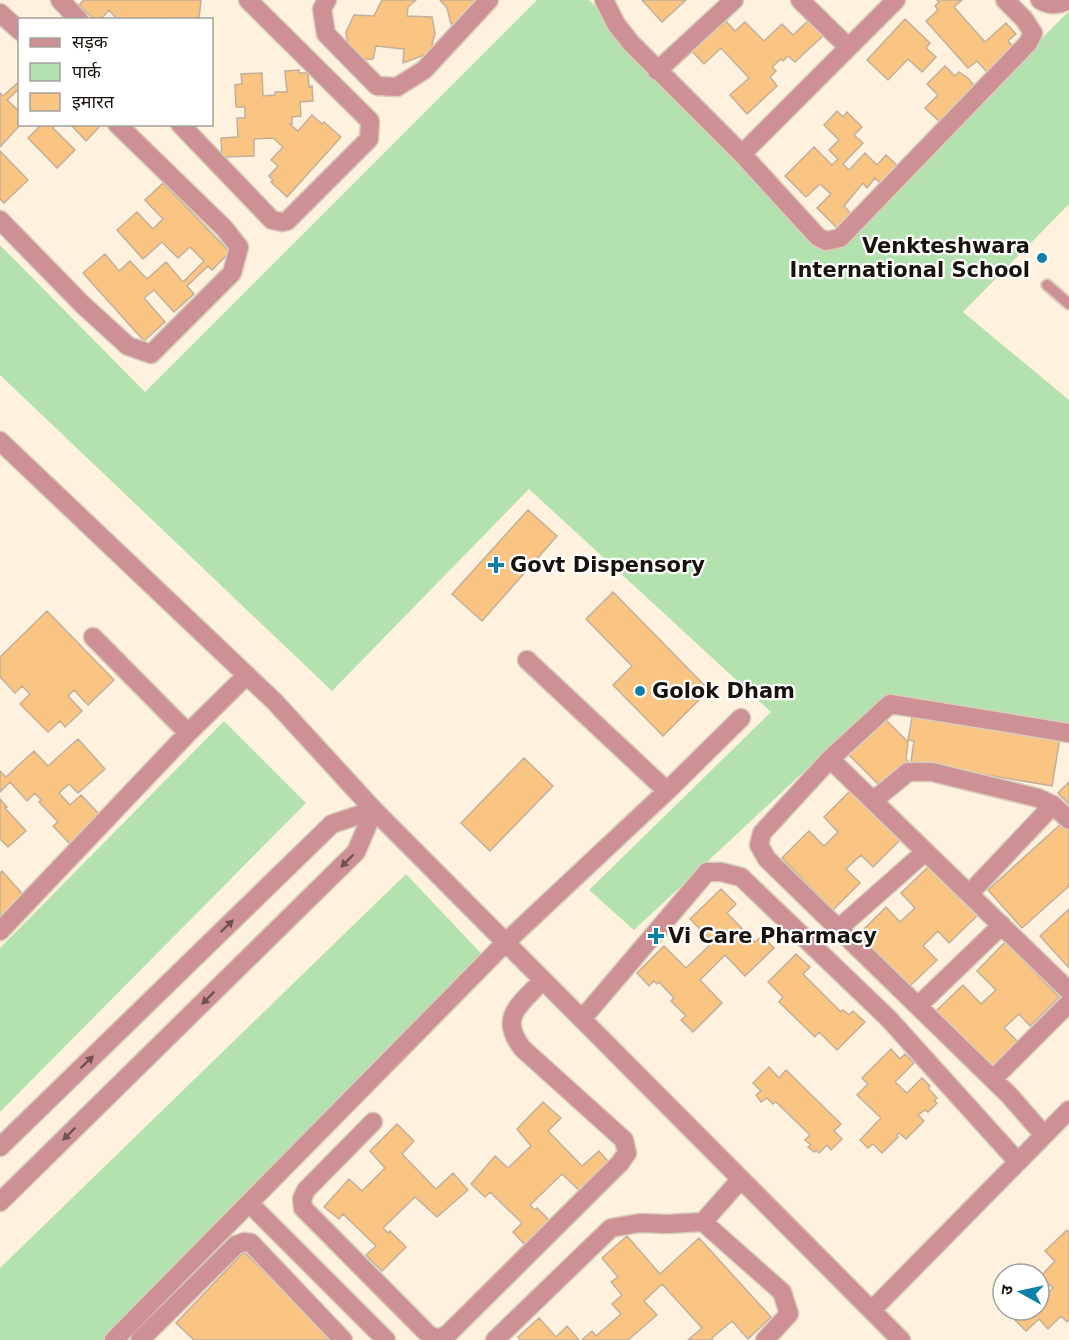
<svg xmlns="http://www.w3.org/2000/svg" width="1069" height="1340" font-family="'DejaVu Sans','Noto Sans Devanagari',sans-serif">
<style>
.green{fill:#b3e2af}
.building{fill:#fac583;stroke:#c2af9a;stroke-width:1.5}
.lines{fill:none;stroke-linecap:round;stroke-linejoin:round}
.lane-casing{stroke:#d9cebc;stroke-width:14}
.street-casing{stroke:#d9cebc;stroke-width:21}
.lane{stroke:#cc9095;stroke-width:10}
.street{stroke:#cc9095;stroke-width:18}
.oneway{fill:#725250}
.poi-dot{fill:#0f81a8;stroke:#fff;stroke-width:2}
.labels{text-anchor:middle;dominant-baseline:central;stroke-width:4.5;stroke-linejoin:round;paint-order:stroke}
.poi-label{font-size:21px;font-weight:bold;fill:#19130b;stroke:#fff;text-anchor:start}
</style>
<rect width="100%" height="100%" fill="#fef2de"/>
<path class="green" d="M537,0H589L834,247L1069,11V204L963,312L1069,400V726L884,697L634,930L589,890L771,712L529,489L332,691L0,375V245L145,392Z
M224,721L306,803L0,1112V948Z
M406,874L492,965L107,1340H0V1268Z"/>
<path class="building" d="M84,0H201L199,18L118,20L109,10L100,20H95L79,5Z
M382,0H416L408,7L407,16L432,17L435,33L430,53L403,63L404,49L376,46L373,59L359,60L349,50L346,32L354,15L374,16Z
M440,0H482L460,24H451L447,8Z
M642,0H686L662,22Z
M937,0H962L954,7L985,42L1006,23L1016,34L1008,41L1014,47L987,72L977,61L968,68L926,21L938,10L935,6L939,2Z
M811,18L825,34L795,62L788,56L783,61L781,59L772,67L776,71L770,77L777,86L747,114L730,95L749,78L721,48L704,64L688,47L715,22L720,27L726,21L735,31L745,22L764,41L782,24L793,35Z
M905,19L930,43L926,48L936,57L922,72L908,59L888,80L867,60Z
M945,66L955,76L959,72L968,78L975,87L941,123L925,108L938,95L927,84Z
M299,70V73H308L309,87L312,86L313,101L300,102L301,116L292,117V124H290L298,131L312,115L322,124L324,122L341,137L287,197L271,182L273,180L269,176L278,166L271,160L283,147L273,138L254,139V156L222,157L221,138L238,137L237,118H245V107H236L235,85L242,84L241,74L262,73L263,96L275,95V92H287L285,71Z
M20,81V88L7,100L20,112L21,124L0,147V93L3,96Z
M837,111L843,117L847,112L862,127L854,135L863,143L843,164L849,170L865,153L877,165L886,155L900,168L883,186L875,178L867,188L863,183L844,206L853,216L839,230L817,208L831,194L820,184L806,197L785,176L814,147L832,165L838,159L829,150L839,140L824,125Z
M42,124H56L53,128L75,150L57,168L28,138Z
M70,124H102L86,141Z
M0,151L28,180L4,203L0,199Z
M163,183L230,252L212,270L208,266L187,286L194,294L174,312L154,290L144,298L165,322L144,341L83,273L105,254L119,271L130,261L147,279L166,262L183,282L204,261L190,247L178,258L162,242L143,259L117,230L137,212L153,229L163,219L145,200Z
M528,510L557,536L482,621L452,594Z
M613,592L709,690L663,736L613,685L632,666L586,619Z
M47,611L114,680L88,705L74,690L68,696L82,711L65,727L60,721L48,732L20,704L30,694L22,686L15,693L0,677V657Z
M913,712L1060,737L1052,786L911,762L914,741L908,740Z
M881,715L908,742L906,759L908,761L882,788L846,752Z
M78,739L105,769L78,793L69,784L59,793L70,805L81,795L102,817L72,846L53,826L58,822L39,802L41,800L35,793L27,801L10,782L0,792V771L6,777L34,751L48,766Z
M524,758L553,786L490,851L461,823Z
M1069,782V804L1058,793Z
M853,788L902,838L873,867L861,855L846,869L860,883L833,910L782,858L809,831L824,846L838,832L824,817Z
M0,799L7,807L5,808L26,831L8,847L0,839Z
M1063,822L1069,830V886L1022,928L988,890Z
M930,865L979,914L949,943L938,931L923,946L937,960L909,987L859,934L886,907L900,922L915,908L901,893Z
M2,871L27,899L0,922V873Z
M721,889L736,904L727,913L755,942L762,936L774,948L745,976L725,955L700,980L722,1003L693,1032L681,1020L686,1016L671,1001L674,998L659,982L657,984L654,981L649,986L637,973L664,946L686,968L713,942L690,919Z
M1069,909V968L1040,936Z
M1005,942L1059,997L1030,1026L1019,1014L1004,1028L1018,1042L990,1069L935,1012L963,985L981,1004L996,990L977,971Z
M796,954L810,967L803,974L841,1012L843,1010L849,1015L853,1011L865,1022L837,1050L819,1032L815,1037L779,1002L783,997L768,982Z
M891,1049L900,1059L905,1054L914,1063L895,1082L907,1093L922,1078L930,1086L928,1088L937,1098L934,1101L937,1103L928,1112L925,1110L918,1115L924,1121L906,1139L899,1133L897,1135L898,1137L882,1153L873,1144L868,1148L860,1140L881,1118L857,1095L868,1084L862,1078Z
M769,1067L779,1078L786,1070L841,1124L834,1131L842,1139L831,1150L827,1145L819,1153L816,1150L814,1152L808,1147L811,1145L805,1140L810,1135L776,1102L773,1104L767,1098L761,1102L756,1095L761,1091L753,1083Z
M543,1102L561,1118L548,1131L582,1166L599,1151L614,1168L584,1195L562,1174L530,1205L535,1210L537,1208L553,1224L529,1249L513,1232L522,1223L490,1192L485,1197L471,1184L495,1156L508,1168L531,1146L517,1129Z
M397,1124L414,1141L402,1154L429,1182L436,1189L453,1173L468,1190L437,1217L415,1197L383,1228L388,1233L390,1231L406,1247L382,1271L366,1255L376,1246L343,1214L339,1219L324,1207L349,1179L362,1191L385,1168L370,1151Z
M1067,1230L1069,1232V1320L1067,1322L1061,1316L1048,1329L1039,1319L1026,1331L1010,1315L1015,1310H1039V1294L1044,1290L1047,1294L1053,1288L1041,1276L1055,1261L1045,1251Z
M627,1236L660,1274L699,1238L771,1317L748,1339L732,1321L712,1338L713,1340H688L702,1328L662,1284L644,1301L657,1315L628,1340H582L592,1331L596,1336L621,1314L612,1304L622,1295L611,1282L618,1277L602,1258Z
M244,1252L336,1340H194L176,1323Z
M539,1318L556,1337L567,1326L579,1340H520L518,1337Z"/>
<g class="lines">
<defs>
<path id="lane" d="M1047,285L1069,304"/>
<path id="street" d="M60,0L79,20
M327,0L322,9L326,34L377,86L397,87L424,70L489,0
M604,0L616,24L631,43L742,154L818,237L826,241L840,238L1028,43L1033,33L1024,19L1005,0
M800,0L848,47
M1040,0C1050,6 1058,6 1068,0
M0,13L20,31
M657,71L734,0
M180,124L272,220L282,222L287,221L369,139L370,121L248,0
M742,154L896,0
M0,220L83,305L128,346L151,354L232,273L239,247L224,228L117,124
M0,441L275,702L374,810L901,1340
M93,637L188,733L247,675
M527,660L667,791
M830,759L1069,991
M873,801L908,772H932L1038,798L1053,805L1069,820
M969,894L1053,805
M838,929L925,852
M0,931L188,733
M918,1006L1002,925
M582,1019L707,872H721L741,877L888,1018L1018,1162
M993,1079L1069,1003
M373,1122L306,1190L302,1199L303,1208L429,1335L438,1339L448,1334L620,1163L627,1153L624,1140L523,1049C497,1017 521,1004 543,980
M1044,1135L1009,1095L767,859L759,845L762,833L830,759L890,704L1069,733
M0,1147L332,824L374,810
M0,1202L356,852L374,810
M249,1203L386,1340
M703,1222L782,1292L789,1314L765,1340
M872,1310L1069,1110
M114,1340L506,942L667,791L741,718
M140,1340L236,1245L244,1242L251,1243L343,1340
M495,1340L611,1228L640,1223L667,1224L703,1222L741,1179"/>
</defs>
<use href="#lane" class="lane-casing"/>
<use href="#street" class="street-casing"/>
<use href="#lane" class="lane"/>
<use href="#street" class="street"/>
</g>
<defs><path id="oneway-solid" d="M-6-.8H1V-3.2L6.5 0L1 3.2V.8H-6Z" transform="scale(1.5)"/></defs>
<g class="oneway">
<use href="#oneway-solid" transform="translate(347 861) rotate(135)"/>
<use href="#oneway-solid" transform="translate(227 926) rotate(-44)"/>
<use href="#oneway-solid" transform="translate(208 998) rotate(135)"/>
<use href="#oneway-solid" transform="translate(87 1062) rotate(-44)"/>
<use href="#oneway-solid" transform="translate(69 1134) rotate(135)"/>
</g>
<g class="poi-dot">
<circle cx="1042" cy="258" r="6"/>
<path d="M493 556h6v6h6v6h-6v6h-6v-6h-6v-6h6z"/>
<circle cx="640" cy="691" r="6"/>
<path d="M653 927h6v6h6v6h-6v6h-6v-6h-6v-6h6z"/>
</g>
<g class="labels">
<g class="poi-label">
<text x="1030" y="246" text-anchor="end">Venkteshwara<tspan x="1030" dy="24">International School</tspan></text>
<text x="510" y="565">Govt Dispensory</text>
<text x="652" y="691">Golok Dham</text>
<text x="668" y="936">Vi Care Pharmacy</text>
</g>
</g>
<rect x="18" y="18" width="195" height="108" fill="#ffffff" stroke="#a3a19d" stroke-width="1.5"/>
<rect x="30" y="38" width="30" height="9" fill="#cc9095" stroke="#a3a19d" stroke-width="1.5"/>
<text x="72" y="48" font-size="18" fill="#19130b">सड़क</text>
<rect x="30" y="63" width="30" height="18" fill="#b3e2af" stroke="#a3a19d" stroke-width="1.5"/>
<text x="72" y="78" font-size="18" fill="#19130b">पार्क</text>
<rect x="30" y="93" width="30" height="18" fill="#fac583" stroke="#a3a19d" stroke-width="1.5"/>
<text x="72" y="108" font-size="18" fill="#19130b">इमारत</text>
<g transform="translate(1021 1292) rotate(278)"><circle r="28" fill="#ffffff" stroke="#a3a19d" stroke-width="1.5"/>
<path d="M0-4.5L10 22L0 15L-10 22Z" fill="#0f81a8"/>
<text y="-9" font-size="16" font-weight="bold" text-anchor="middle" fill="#19130b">उ</text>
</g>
</svg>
